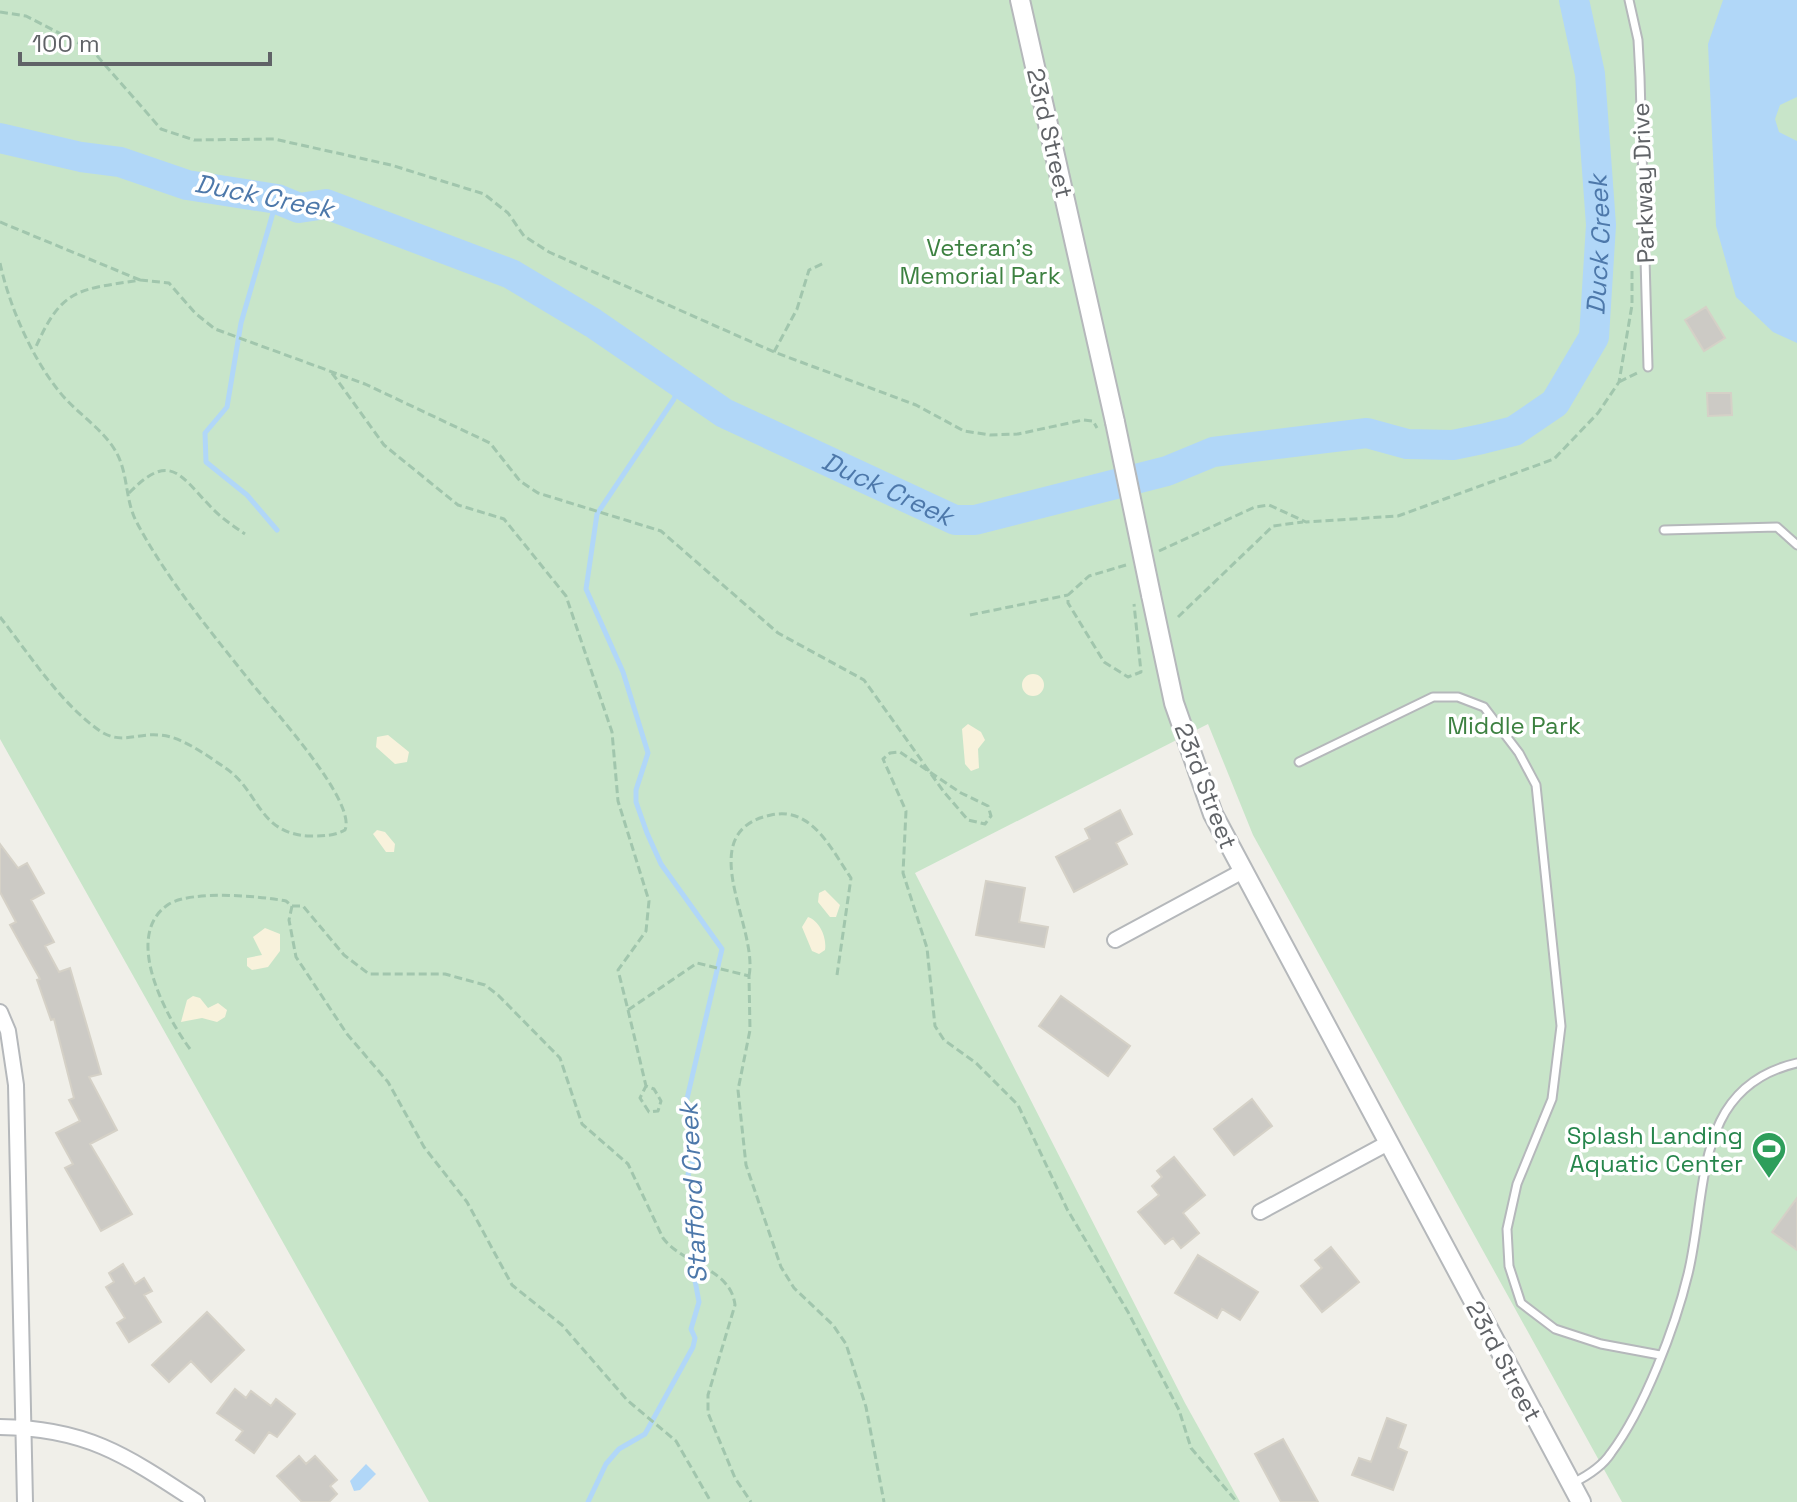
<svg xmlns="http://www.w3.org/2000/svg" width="1797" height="1502" font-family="'Space Grotesk',sans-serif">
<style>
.green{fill:#c8e5c9}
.sand{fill:#f8f2dc}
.water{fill:#b1d7f8}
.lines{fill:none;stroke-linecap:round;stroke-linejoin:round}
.stream{stroke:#b1d7f8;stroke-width:5}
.river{stroke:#b1d7f8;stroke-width:30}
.building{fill:#cccac5;stroke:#d5d1c7;stroke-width:2}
.service-casing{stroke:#b5b8bb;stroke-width:11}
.minor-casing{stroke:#b5b8bb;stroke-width:18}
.tertiary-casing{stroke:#b5b8bb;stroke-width:22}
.path{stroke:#a1c6ad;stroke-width:3;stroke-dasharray:8 4;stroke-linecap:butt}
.service{stroke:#fff;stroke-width:7}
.minor{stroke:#fff;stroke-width:14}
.tertiary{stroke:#fff;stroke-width:18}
.tertiary-bridge-casing{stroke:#b5b8bb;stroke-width:22;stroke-linecap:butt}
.tertiary-bridge{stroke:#fff;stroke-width:18}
.labels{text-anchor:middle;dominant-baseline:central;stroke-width:7;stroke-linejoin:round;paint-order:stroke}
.street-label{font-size:24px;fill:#606367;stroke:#fff}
.park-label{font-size:24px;fill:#3d8141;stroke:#fff}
.leisure-label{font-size:24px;fill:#27864d;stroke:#fff;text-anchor:end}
.water-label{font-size:26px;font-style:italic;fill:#4d78aa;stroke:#fff}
</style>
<rect width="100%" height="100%" fill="#f0efe9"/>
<path class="green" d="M0,0H1797V1502H1622L1253,835L1208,724L915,873L1185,1403L1240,1502H429L0,739Z"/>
<path class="sand" d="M1022 685a11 11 0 1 1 22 0a11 11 0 1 1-22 0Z
M968,724L981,732L985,740L978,749L979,768L971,771L965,764L962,729Z
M388,735L409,752L407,762L395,764L376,747L377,737Z
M377,830L385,832L395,844L394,852H386L373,834Z
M825,890L840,905L836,917H830L818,902L819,893Z
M808,917C820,921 827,938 825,950L819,954L812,951L802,927Z
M265,928L280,934V951L268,967L252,970L247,966V958L262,955L253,937Z
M193,996L200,998L208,1008L218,1003L227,1010L225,1017L217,1022L202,1018L181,1022L187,1000Z"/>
<path class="water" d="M1723,0H1797V97L1780,105L1775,119L1779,132L1797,141V343L1773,332L1736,297L1716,226L1708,44Z
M366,1464L376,1474L360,1490L354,1491L350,1481Z"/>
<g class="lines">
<path class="stream" d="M277,530L247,495L206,462L205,433L227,407L241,323L277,199
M588,1502L606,1464L619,1449L645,1434L693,1347L695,1338L691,1329L699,1302L694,1275L698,1251L693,1230L698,1214L688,1174L694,1159L695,1140L686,1103L722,949L661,864L647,833L636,802V790L648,753L623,672L586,589L597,514L674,399L679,385"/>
<path class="river" id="s1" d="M0,138L81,157L120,162L187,185L277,199L299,208L326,204L511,274L593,323L724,413L955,520H975L1167,471L1213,452L1367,433L1407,444L1453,445L1482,439L1514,431L1555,403L1594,337L1601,225L1590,74L1574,0"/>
</g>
<path class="building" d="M1706,307L1725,338L1704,351L1685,320Z
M1707,393H1731L1732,415L1708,416Z
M1120,810L1132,834L1116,843L1127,864L1074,892L1056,857L1090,839L1085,829Z
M0,844L18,868L27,863L44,893L31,900L54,942L45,946L59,972L70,968L101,1074L89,1077L117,1130L90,1144L132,1214L101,1231L65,1168L73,1164L56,1133L80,1121L69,1100L74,1098L54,1019L51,1020L37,980L40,979L10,925L16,922L0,892Z
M986,881L1025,888L1019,922L1048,927L1044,947L976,935Z
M1061,996L1130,1046L1108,1076L1039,1026Z
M1252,1099L1272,1126L1234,1155L1214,1129Z
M1174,1157L1205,1195L1183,1213L1199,1233L1181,1248L1173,1238L1165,1244L1138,1212L1159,1195L1152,1186L1162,1177L1157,1171Z
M1797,1198V1250L1772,1232Z
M1331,1247L1359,1282L1322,1312L1301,1286L1322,1268L1315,1260Z
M1198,1255L1258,1292L1240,1320L1222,1309L1217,1318L1175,1293Z
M123,1264L135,1284L144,1278L152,1291L144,1295L161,1322L129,1342L117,1323L125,1318L106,1287L114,1282L109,1273Z
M207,1312L244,1350L211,1382L191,1361L169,1382L152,1365Z
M235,1389L246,1398L251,1391L271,1406L276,1399L295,1414L277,1437L269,1432L254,1453L236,1440L243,1431L217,1413Z
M1387,1418L1406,1425L1398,1448L1407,1452L1393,1490L1352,1475L1359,1458L1371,1462Z
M1283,1439L1318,1502H1281L1255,1454Z
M299,1456L306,1464L315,1456L337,1480L330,1486L337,1494L329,1502H302L277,1476Z"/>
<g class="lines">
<defs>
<path id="service" d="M1629,0L1638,40L1640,77L1648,367
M1664,530L1777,527L1797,545
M1299,762L1433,697H1458L1484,707L1519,753L1536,785L1561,1026L1552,1099L1517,1184L1507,1229L1509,1266L1521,1303L1555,1329L1601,1344L1660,1355
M1573,1483C1587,1476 1602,1467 1611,1453C1644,1409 1675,1328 1688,1274C1708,1192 1692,1087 1797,1063"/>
<path id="minor" d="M1115,940L1241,872
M0,1012L8,1031L16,1085L25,1502
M1260,1212L1388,1143
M0,1427C87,1428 127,1456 197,1502"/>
<path id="tertiary" d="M1020,0L1115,422
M1151,595L1174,703L1213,814L1581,1502"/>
</defs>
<use href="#service" class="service-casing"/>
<use href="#minor" class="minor-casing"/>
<use href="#tertiary" class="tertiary-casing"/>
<path class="path" d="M0,12L26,16L92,50L161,129L194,140L274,139L391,165L484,194L508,213L524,236L549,252L774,352L916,405L964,431L990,435L1018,434L1083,420L1093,421L1097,428
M0,222L140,280C78,290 62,287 35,349
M0,263C9,305 31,356 58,390C74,411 98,425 113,447C129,470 124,497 136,521C167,580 212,633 253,685C273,709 357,802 345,830C334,836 323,836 310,836C257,834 260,790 224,767C206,755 181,736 159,735C136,733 121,745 100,731C60,703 30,655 0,617
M140,280L169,283L195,313L215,329L365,384L490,443L520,481L538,493L661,531L778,633L864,680L944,792L968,820L985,824L991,816L988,806L961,793L900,752L890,753L883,759L906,811L903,873L927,948L935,1026L944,1040L976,1063L1018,1105L1067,1209L1128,1312L1179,1410L1191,1448L1237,1502
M774,352L797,309L809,270L824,263
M332,373L384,445L458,505L504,519L566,596L612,732L618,801L649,901L646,931L618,970L628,1010L697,963L749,976L750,1030L738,1090L746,1165L781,1267L794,1288L833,1325L846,1344L866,1407L884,1502
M1619,382L1637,373
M129,493C170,451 180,475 210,506C220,517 233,526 245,534
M1159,551L1255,507L1269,505L1306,522L1398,516L1554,459L1598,413L1619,382L1632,305V267
M1126,565L1089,576L1068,595V603L1104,662L1128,677L1141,672L1134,604
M970,615L1068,595
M1178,617L1273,526L1303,522
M292,906H303L344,955L369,974H445L485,985L498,995L560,1058L582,1124L628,1164L663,1238C683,1265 731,1268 735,1305L708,1395V1413L735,1478L751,1502
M749,976C759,927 690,832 771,815C812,806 831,849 851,878L837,975
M628,1010L646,1086L654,1089L661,1101L658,1111L649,1112L640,1098L646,1086
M190,1049C167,1018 121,935 169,904C193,890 259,896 286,901L292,906L289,920L296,957L347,1034L388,1082L424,1147L467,1202L512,1285L562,1325L627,1400L676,1441L711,1502"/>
<use href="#service" class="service"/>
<use href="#minor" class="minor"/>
<use href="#tertiary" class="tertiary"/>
<defs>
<path id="tertiary-bridge" d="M1115,422L1151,595"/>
</defs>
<use href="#tertiary-bridge" class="tertiary-bridge-casing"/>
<use href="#tertiary-bridge" class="tertiary-bridge"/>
</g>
<defs>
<symbol id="stadium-pin" viewBox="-11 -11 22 30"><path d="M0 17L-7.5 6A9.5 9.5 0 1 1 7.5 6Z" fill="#2e9e5b" stroke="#fff"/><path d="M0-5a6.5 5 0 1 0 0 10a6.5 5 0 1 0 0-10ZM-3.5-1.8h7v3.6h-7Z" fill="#fff"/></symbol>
</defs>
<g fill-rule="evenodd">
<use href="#stadium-pin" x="1749" y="1129" width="40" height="54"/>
</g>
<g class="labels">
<g class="street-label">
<text transform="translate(1050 133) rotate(77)">23rd Street</text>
<text transform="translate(1643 183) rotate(-92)">Parkway Drive</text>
<text transform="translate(1206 786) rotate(69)">23rd Street</text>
<text transform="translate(1504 1361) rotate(62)">23rd Street</text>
</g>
<g class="park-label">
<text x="980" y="247">Veteran's<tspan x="980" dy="28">Memorial Park</tspan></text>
<text x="1514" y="725">Middle Park</text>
</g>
<g class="leisure-label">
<text x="1743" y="1135">Splash Landing<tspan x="1743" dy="28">Aquatic Center</tspan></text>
</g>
<g class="water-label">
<text transform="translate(264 196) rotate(11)">Duck Creek</text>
<text stroke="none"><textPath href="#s1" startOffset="1834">Duck Creek</textPath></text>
<text stroke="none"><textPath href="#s1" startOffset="968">Duck Creek</textPath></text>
<text transform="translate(693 1193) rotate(-93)">Stafford Creek</text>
</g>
</g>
<path d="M20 52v12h250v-12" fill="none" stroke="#606367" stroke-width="4"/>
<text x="32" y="52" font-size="24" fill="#606367" stroke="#ffffff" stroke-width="6" paint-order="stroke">100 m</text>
</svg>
